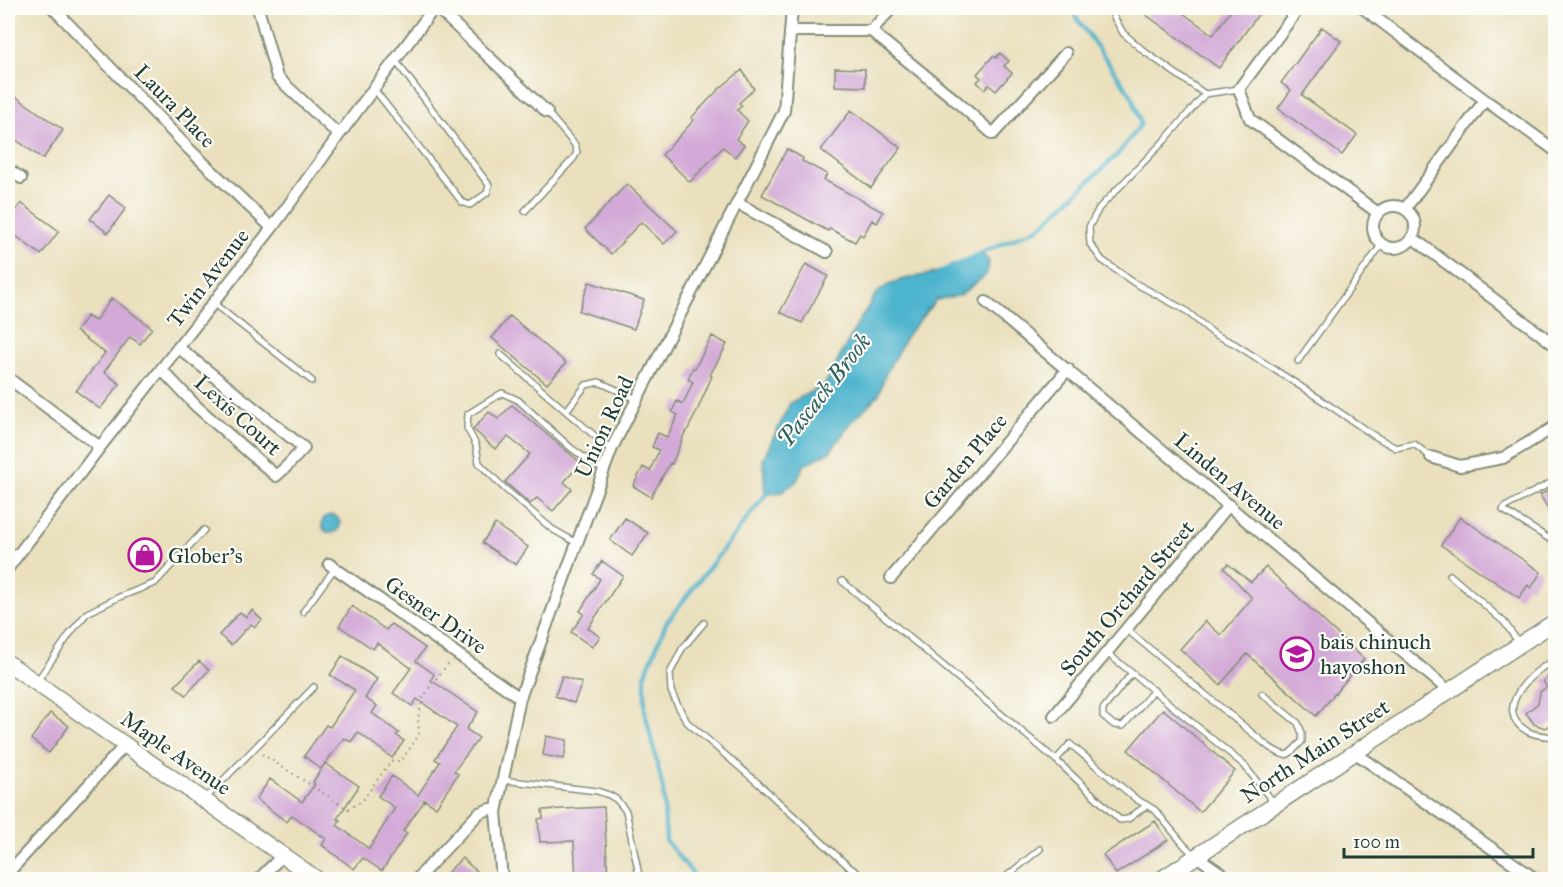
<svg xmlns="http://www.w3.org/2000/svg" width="1563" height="887" font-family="'IM FELL Great Primer',serif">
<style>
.water{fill:#4eb4cd;stroke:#367880;stroke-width:1.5}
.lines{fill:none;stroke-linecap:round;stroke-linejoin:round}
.stream{stroke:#4eb4cd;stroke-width:4}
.building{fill:#d2a9d7}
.lane-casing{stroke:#848e79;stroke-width:8}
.street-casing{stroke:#848e79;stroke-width:14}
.secondary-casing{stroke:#848e79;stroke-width:18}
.path{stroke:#848e79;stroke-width:2;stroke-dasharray:1.5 4.5;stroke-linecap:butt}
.lane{stroke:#fff;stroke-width:5}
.street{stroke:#fff;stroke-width:10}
.secondary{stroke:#fff;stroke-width:15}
.labels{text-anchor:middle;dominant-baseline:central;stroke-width:4.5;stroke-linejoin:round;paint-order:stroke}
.street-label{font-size:22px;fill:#1f3d34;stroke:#fdfcf7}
.poi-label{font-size:22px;fill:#1f3d34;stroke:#fdfcf7;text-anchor:start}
.water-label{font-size:24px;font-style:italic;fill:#2d6162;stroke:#fdfcf7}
</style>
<rect width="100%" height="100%" fill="#fdfcf7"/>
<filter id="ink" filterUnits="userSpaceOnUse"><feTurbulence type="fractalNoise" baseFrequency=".0167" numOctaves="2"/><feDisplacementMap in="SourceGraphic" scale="12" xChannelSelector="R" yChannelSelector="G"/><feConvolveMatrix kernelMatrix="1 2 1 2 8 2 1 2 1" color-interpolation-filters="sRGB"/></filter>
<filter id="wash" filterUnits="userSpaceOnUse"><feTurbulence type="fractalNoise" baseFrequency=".008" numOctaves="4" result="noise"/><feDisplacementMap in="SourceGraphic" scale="24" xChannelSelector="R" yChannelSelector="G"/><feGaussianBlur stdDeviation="1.35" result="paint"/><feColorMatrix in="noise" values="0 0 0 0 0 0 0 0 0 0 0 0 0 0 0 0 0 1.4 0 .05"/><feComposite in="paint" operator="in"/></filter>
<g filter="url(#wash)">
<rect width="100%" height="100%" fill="#eae0be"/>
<path class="water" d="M981,253L989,261L986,275L960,295L936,300L908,334L886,373L879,394L851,423L830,452L804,465L796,482L782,492L765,495L763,459L790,403L825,384L859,321L876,294L885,287L900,280L939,272Z
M322 524a9 9 0 1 1 18 0a9 9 0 1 1-18 0Z"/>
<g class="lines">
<path class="stream" d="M939,272L1040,227L1118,154L1141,124L1132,96L1073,13L1071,8
M698,880L666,841L663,789L645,712V675L666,623L767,493"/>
</g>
<g id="blocks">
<path class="building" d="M1150,8H1176L1213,35L1233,8H1263L1219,68L1145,14Z
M1322,27L1341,41L1302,95L1357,135L1342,155L1278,108L1291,90L1281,83Z
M1000,53L1009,61L1004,66L1012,73L996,91L989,85L984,89L977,82L981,78L977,74L993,56L996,58Z
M835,68L865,69V87L835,86Z
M742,70L754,89L739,103L742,106L737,110L748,121L736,139L744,145L735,157L723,147L690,182L662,155L694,120L691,118L719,89Z
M12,94L63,130L43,159L8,134V100Z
M851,110L901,148L871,188L821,150Z
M787,149L803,158L802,161L827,174L824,180L883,212L877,223L872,220L863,236L860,234L855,242L830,229L828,231L762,195Z
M627,184L677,231L664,244L641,222L611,254L585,229Z
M109,195L126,208L108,233L90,219Z
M21,203L59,231L41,255L8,230V221Z
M806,264L828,276L802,323L780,312Z
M589,282L644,300L634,329L579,311Z
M112,298L152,328L140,344L130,337L104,372L120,384L100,409L76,391L105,353L76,331L87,316L95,321Z
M510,316L566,363L547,384L492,338Z
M712,336L727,344L710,375L712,376L697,411L686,433L685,432L672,464L670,463L651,497L633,486L643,467L650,471L659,450L652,447L658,433L667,437L678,415L672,412L677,401L683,404L693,382L688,379L693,368H695Z
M512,405L581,463L564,482L572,489L553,511L537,498L530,504L505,482L530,454L508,437L495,449L473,429L489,412L498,419Z
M1556,486V523L1540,495Z
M1460,517L1541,572L1531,588L1528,585L1519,598L1441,545Z
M625,518L648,533L632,556L610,540Z
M495,524L528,547L516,565L482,543Z
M602,561L623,576L588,628L600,637L592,647L571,632L584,614L580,611L600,579L593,574Z
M1228,564L1251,582L1266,567L1364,659L1316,716L1247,654L1220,685L1180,649L1205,621L1221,635L1252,598L1224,568Z
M352,606L386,630L391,624L425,648L416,661L434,674L431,680L478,712L466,729L479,738L454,771L458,774L436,807L424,800H425L403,831L407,833L382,871L363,858L354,869L322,845L326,839L292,815L287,822L256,799L270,779L302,802L315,784L313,782L325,763L359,786L337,819L340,820L337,825L369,849L395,808L378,796L392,776L418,795L440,762L435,759L457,727L417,699L412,706L393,693L411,668L377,643L373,649L339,626Z
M252,610L262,620L255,627L251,624L231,645L219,635L240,612L246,617Z
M342,656L377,679L365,698L377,706L372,713L399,733L396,735L404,741L392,758L358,732L351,742L344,738L321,769L304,756L326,725L330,727L355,690L330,675Z
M199,661L209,670L186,695L175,686Z
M1556,672V721L1545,728L1534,724L1526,713L1538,703L1540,692L1547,687L1543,681Z
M562,676L582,683L574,703L555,696Z
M1163,709L1235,771L1200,812L1128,750Z
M50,713L69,726L49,753L31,739Z
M546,736L567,740L564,759L543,755Z
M604,807L608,879H576L574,841L540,842L538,819L543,818L542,810Z
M1155,821L1168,840L1116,874L1103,855Z
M462,858L485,879H441Z"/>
</g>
</g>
<g filter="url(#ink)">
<use href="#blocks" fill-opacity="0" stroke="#848e79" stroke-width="1.5"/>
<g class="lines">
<defs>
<path id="lane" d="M1110,10L1123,33L1145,52L1205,94L1239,89
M374,89L462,202L470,205L487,193L489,185L395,60
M1205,94L1165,140L1099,208L1089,227L1090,244L1102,260L1133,282L1185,310L1214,334L1235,344L1320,399L1373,435L1396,448L1414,444L1431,457
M525,211L574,158L577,152L575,145L547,112
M213,303L312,381
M500,354L611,450
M1298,361L1382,244
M567,410L586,385L599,382L637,399
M1556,480L1505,507L1503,510L1556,543
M577,543L552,529L504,488L479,463L476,445L467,428L468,414L502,393L518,400L571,448L595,465L603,469
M8,549L17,556
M1450,575L1504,622L1519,643
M842,581L1056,760L1070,744L1136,799L1155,810L1184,845L1194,855
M303,612L335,568
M704,623L682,649L670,673L671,691L677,704L687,722L759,784L848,866L867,880
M1126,629L1269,747C1288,759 1287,757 1302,741V733L1298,723L1262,694
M1107,653L1132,673
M1556,660C1531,670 1491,711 1527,731C1535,736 1547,736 1556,737
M37,681L72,631L87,613L117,598L155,583L204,530
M1154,690L1123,726L1114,725L1103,716V709L1132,673L1244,765L1274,803
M1056,760L1120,820L1128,819L1147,805
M503,780L597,791L609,795L616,799L626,811L640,880
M205,799L314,687
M1002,880L1040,849"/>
<path id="street" d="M53,8L189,149L272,228
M258,8L277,77L339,135
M437,8L547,112
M1299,8L1239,89L1250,119L1378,213
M1363,8L1485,100L1556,151
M791,31H871L954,99L993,134L1066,53
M871,31L892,8
M8,169L21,178
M737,203L827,252
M1373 227a21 21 0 1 1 42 0a21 21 0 1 1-42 0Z
M1405,209L1485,100
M1413,238L1556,346
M986,302L1449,691
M161,369L196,406L276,476L286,467L304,448L179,348
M8,378L100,447
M1431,457L1460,466L1503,458L1556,426
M329,564L520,698
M8,568L100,447L272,228L339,135L434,8
M891,578L1068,369
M1054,716L1229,505
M1354,752L1537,880
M1196,856L1231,880
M8,873L125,745
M258,880L283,855
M416,880L479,813L490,809H496
M502,880L496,812L520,698L612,448L784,111L792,8"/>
<path id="secondary" d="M8,663L318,880
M1160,880L1556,621"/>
</defs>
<use href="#lane" class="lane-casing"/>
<use href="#street" class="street-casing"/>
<use href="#secondary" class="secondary-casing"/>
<path class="path" d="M262,754L348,809L362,801L391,761H401L419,735L418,718L423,698L431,685L449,663"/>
<use href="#lane" class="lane"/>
<use href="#street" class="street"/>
<use href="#secondary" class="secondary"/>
</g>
</g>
<defs>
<symbol id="shop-ring" viewBox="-11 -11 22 22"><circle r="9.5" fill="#fdfcf7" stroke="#b5179e" stroke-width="1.5"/><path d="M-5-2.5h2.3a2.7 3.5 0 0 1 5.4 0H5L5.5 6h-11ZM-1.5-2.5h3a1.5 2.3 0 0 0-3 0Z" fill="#b5179e"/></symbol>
<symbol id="school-ring" viewBox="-11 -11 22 22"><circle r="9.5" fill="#fdfcf7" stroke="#b5179e" stroke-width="1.5"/><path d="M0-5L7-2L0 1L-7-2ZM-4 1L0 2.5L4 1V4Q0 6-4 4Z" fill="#b5179e"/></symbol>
</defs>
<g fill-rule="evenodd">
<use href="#shop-ring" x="126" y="536" width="38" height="38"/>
<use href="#school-ring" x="1278" y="635" width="38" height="38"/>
</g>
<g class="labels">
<g class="street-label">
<text transform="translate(175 106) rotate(46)">Laura Place</text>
<text transform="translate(208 278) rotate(-52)">Twin Avenue</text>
<text transform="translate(238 415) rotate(42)">Lexis Court</text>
<text transform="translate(604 427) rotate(-65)">Union Road</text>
<text transform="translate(965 461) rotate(-50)">Garden Place</text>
<text transform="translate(1230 481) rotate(40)">Linden Avenue</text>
<text transform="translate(1127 598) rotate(-50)">South Orchard Street</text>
<text transform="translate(436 615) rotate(35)">Gesner Drive</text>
<text transform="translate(1315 751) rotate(-33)">North Main Street</text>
<text transform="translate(176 753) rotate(35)">Maple Avenue</text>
</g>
<g class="poi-label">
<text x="168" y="555">Glober's</text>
<text x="1320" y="641">bais chinuch<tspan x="1320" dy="25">hayoshon</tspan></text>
</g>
<g class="water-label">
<text transform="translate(824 390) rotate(-52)">Pascack Brook</text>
</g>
</g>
<rect width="1563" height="887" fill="none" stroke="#fdfcf7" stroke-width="30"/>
<path d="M1344 848v9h189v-9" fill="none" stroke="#1f3d34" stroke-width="3"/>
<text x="1353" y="848" font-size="18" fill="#1f3d34" stroke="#fdfcf7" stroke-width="4.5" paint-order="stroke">100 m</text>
</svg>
